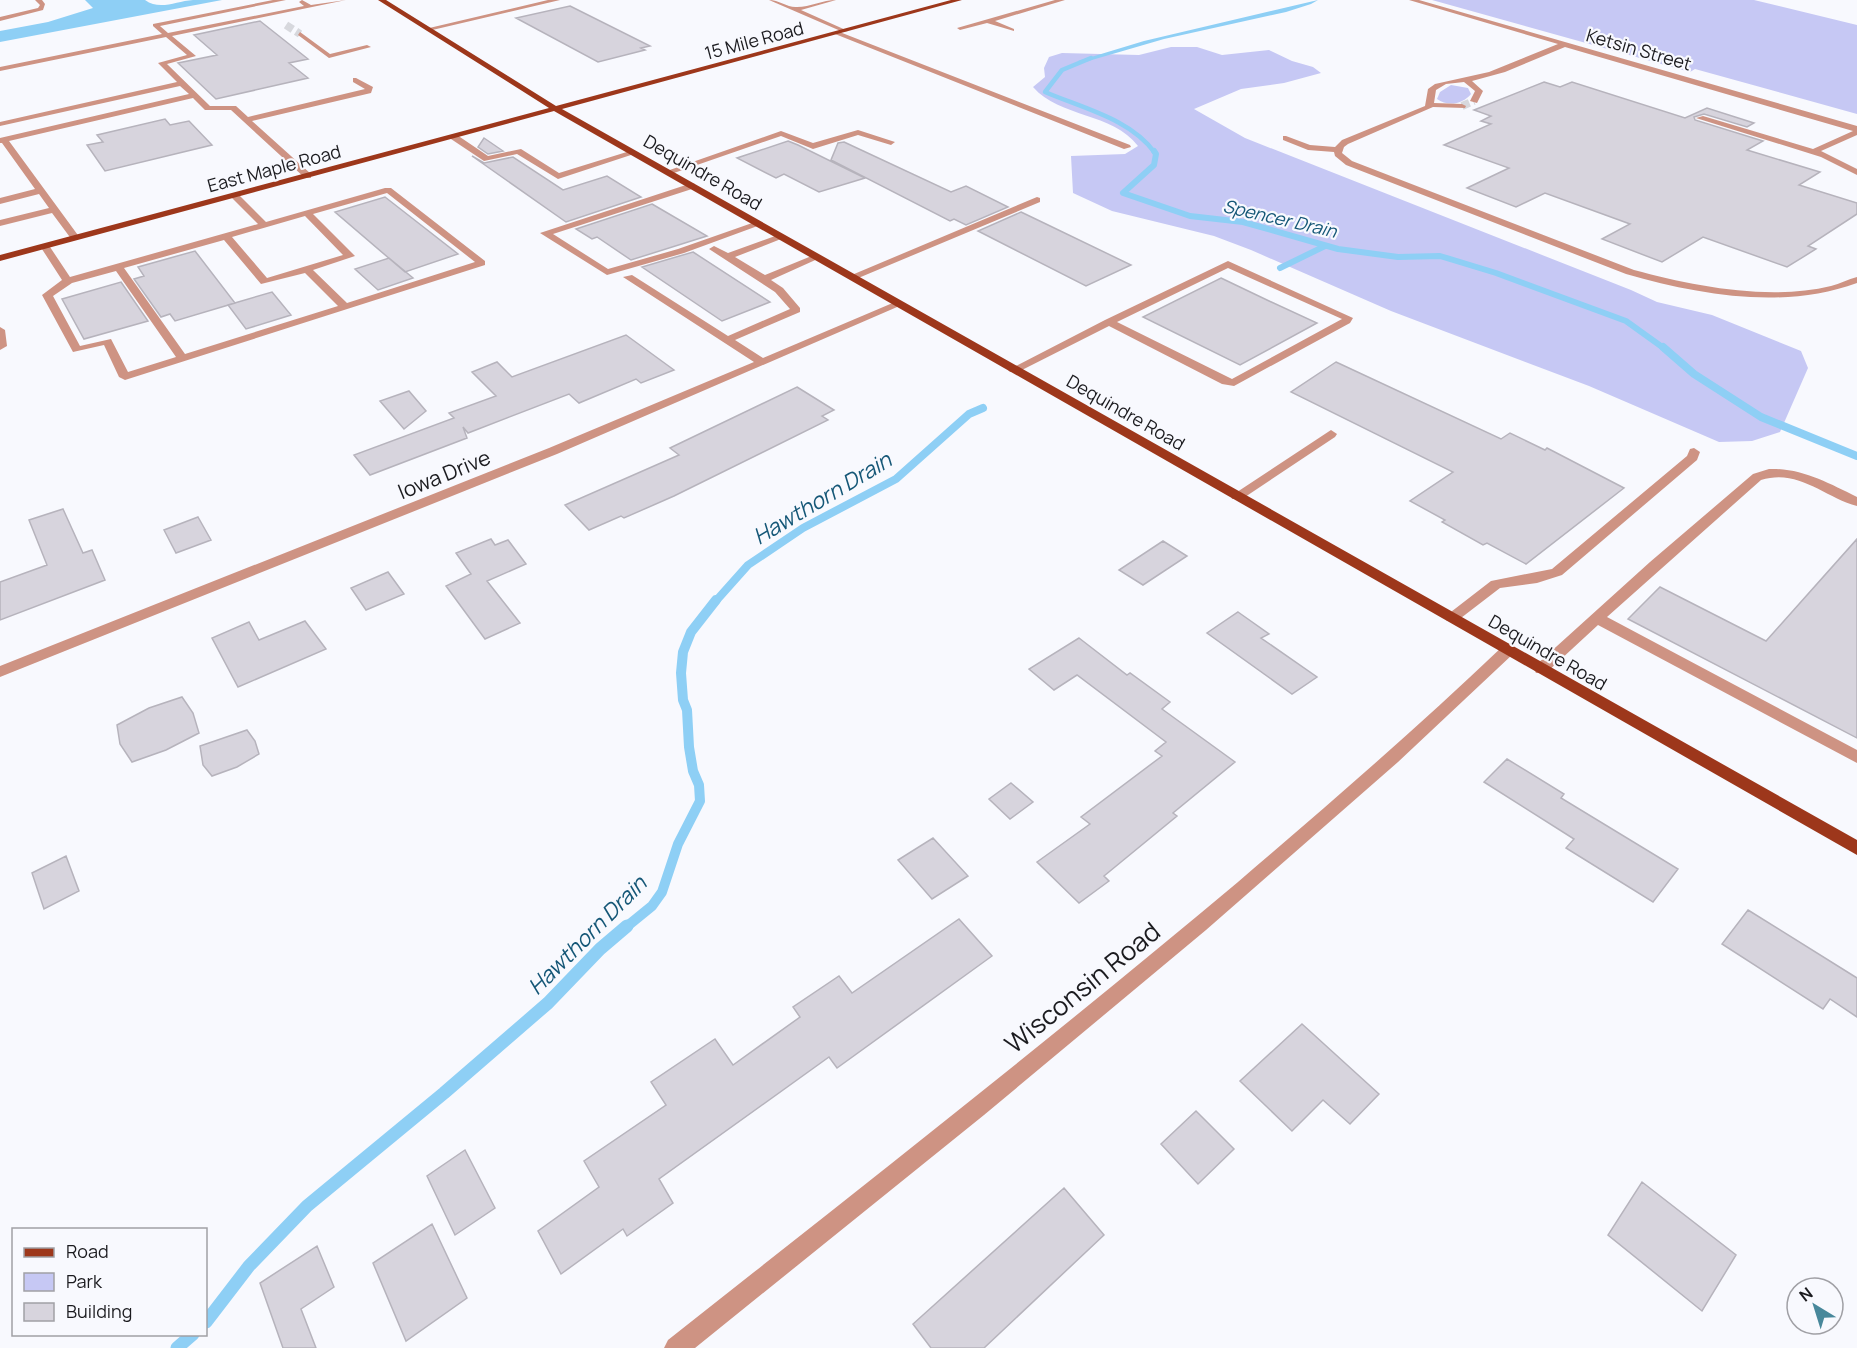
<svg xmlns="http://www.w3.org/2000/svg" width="1857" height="1348" font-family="Manrope,sans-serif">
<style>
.green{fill:#c6c8f4}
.water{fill:#8ecff5}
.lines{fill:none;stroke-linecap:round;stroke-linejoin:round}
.stream-far4{stroke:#8ecff5;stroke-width:4.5}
.stream-far3{stroke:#8ecff5;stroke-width:6}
.stream-far2{stroke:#8ecff5;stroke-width:8}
.stream-far1{stroke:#8ecff5;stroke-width:10}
.stream{stroke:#8ecff5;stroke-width:13}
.building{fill:#d7d4dd;stroke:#b6b3bc;stroke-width:1.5}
.minor-tunnel{stroke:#d7d8dd;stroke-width:8;stroke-dasharray:8 4;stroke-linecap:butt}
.minor{fill:#ce9383;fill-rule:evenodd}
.major{fill:#9d371b;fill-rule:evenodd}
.labels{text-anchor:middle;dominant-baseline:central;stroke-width:4.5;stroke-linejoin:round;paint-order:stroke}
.far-street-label{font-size:18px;fill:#1b1b1f;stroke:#f8f9fe}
.far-water-label{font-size:18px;font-style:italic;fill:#155777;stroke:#f8f9fe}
.street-label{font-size:21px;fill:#1b1b1f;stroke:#f8f9fe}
.water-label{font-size:22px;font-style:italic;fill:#155777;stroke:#f8f9fe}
.near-street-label{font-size:26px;fill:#1b1b1f;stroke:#f8f9fe}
</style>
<rect width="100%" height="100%" fill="#f8f9fe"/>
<path class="green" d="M1432,0H1754L1857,25V114L1695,69L1690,72Z
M1171,47H1197L1222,55L1269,50L1292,61L1313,67L1321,73L1284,83L1241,89L1194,109L1245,138L1631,290L1657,302L1712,315L1801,351L1808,368L1780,432L1752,441L1719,442L1589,386L1391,311L1251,250L1214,236L1112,211L1073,193L1071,156L1125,154L1138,146C1112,112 1060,118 1033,87L1045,77L1044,68L1049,57L1062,53L1139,55Z
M1451,85L1468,88L1471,94C1463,104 1448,107 1437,99L1440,92Z"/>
<path class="water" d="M85,0H145C160,11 176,1 193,0C202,0 213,0 222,0L0,42V31L48,22L93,8Z
M1318,0L1311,4L1286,12L1164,39L1085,62L1078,61L1144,41Z"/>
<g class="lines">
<path class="stream-far4" d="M1091,58L1062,70L1045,92C1082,108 1131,119 1155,153"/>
<path class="stream-far3" d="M1154,151L1156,154L1154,165L1123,193L1190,216L1243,222L1338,249L1398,257L1440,256L1496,273L1626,321L1665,349
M1280,268L1325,246"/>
<path class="stream-far2" d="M1663,347L1694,374L1761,417L1857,456
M715,602L748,565L803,528L896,479L969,414L983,408"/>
<path class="stream-far1" d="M625,928L652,906L662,892L678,844L700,801L699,785L693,771L689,747L687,710L683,700L681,673L683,652L691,632L716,600"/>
<path class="stream" d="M206,1322L249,1266L307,1206L444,1093L548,1003L600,949L627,926
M177,1348L193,1334"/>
</g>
<path class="building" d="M570,6L650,46L641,48L645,50L598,62L516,18Z
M260,21L308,59L289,63L308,78L216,99L178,63L217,55L194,35Z
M1544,82L1560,87L1572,82L1685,118L1707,108L1754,123L1747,127L1704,114L1694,117L1695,120L1763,141L1747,150L1820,172L1799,185L1857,203V214L1808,246L1816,249L1787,267L1703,237L1662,262L1602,239L1630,224L1545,193L1516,207L1467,188L1509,168L1444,145L1491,124L1481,121L1491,116L1474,110Z
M165,119L170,125L189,121L212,145L105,171L87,145L103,142L97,135Z
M484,138L503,151L488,154L478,147Z
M788,141L798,145L865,178L819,192L784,174L776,178L737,158Z
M844,142L951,192L966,186L1008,207L966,225L954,219L950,221L831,160L838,143Z
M472,156L484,163L513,157L563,190L607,176L641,197L566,222Z
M385,197L458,254L405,272L335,212Z
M652,204L707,236L631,260L597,237L592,239L576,229Z
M1021,212L1046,224L1131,265L1086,286L978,231Z
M195,251L235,303L175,321L170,314L161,317L134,279L144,276L138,267Z
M693,252L770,302L722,321L642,267Z
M389,258L413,278L378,290L355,269Z
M1221,278L1267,300L1317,323L1240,365L1143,317Z
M121,282L148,321L84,339L62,299Z
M272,292L291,315L246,329L228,305Z
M626,335L674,370L641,383L636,379L579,403L569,394L468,433L463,427L467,438L370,475L354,455L454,418L449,413L496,396L472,372L497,362L512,377Z
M1336,362L1501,439L1510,433L1545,450L1547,448L1624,488L1526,564L1487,543L1483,545L1442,522L1445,520L1410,501L1453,472L1291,392Z
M797,387L834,410L822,416L828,420L674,496L624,518L621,516L589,530L565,505L679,455L670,448Z
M409,391L426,411L404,429L380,401Z
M63,509L83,553L92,550L105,580L0,620V582L47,565L29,520Z
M198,517L211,540L176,553L164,530Z
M491,539L495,545L508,540L526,564L487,581L520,623L485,639L446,586L471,574L456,553Z
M1857,539V738L1628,619L1660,587L1766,641Z
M1163,541L1187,556L1143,585L1119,570Z
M388,572L404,594L366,610L351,588Z
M1238,612L1269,634L1261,638L1317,677L1292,694L1207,633Z
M305,621L326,649L238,687L212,638L249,622L259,640Z
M1079,638L1127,675L1130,673L1170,702L1162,709L1235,762L1173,813L1177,816L1104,876L1109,881L1079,903L1037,862L1090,824L1081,817L1162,756L1155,751L1166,742L1077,675L1054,690L1029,669Z
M182,697L193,713L199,733L166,750L132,762L120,744L117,725L149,708Z
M247,730L255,741L259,754L237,767L212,776L203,765L200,746Z
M1507,759L1564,794L1561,798L1678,869L1653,902L1566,848L1574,839L1484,782Z
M1011,783L1033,802L1010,819L989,799Z
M933,838L968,876L932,899L898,860Z
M66,856L79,891L44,909L32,873Z
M1748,910L1857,978V1017L1830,999L1823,1009L1722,944Z
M959,919L992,956L837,1068L829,1057L659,1179L673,1203L627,1236L623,1229L561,1274L538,1231L599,1187L584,1161L666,1105L651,1082L715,1039L733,1065L800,1017L793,1007L839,976L852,993Z
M1302,1024L1379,1094L1350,1124L1323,1100L1292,1131L1240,1081Z
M1196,1111L1234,1149L1198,1184L1161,1144Z
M465,1150L495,1208L455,1235L427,1176Z
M1642,1182L1736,1255L1702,1311L1608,1235Z
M1064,1188L1104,1235L984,1348H931L913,1324Z
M432,1224L467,1298L406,1341L373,1263Z
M317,1246L334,1287L301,1309L316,1348H283L260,1283Z"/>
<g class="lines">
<path class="minor-tunnel" d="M286,25L300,34
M1462,106L1474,101"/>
<path class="minor" d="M35,0H42L45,4L43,10L0,21V17L38,8L40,5Z
M273,0H286L160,26L168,33L304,6L299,2L302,0L311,5L346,0L172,36L196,56L167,64L210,106H236L248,117L365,89L353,82V78H356L373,87L371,93L252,121L311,174V178H305L231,110H205L193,98L9,141L80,238L72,240L52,213L0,226V220L49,208L39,194L0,204V198L35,189L2,143H0V138L189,94L180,86L0,126V122L177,82L158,63L187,55L166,37L0,71V67L162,34L153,26V24Z
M548,0H560L428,31L425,29Z
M769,0C779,0 788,8 797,7C810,7 823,0 836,0L801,10L848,31L843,32Z
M1055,0H1065L995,21L1014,29V31L987,23L960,30L957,28Z
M1409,0H1419L1857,126V135L1821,151L1857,169V175L1821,157L1696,118L1703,116L1813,149L1853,131L1565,47L1505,72L1472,81L1483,91L1477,103L1470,101L1475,91L1464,82L1446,84L1436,90L1434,103L1462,104L1466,106L1465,108L1433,107L1348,144L1344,147L1342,153L1352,161L1634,270C1693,286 1769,301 1831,286C1840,284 1848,279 1857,277V283C1783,310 1700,295 1626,274L1346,165L1335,156L1334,152L1308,150L1283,140V136H1286L1310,145L1335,147L1342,140L1425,106L1428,89L1435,84L1489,72L1558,44Z
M837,31L1130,145L1131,147L1124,149L835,34Z
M300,32L330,54L367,45L371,47L329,58L298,35Z
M858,130L895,142L891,145L858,135L813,149L781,136L671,174L664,172L781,131L813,143Z
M451,135H457L488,156L521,149L559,173L630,151L637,153L558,179L517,154L484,161L451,139Z
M692,183L695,184V188L553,234L608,269L678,249L755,222L763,224L684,253L607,275L540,233Z
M385,188H391L485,261V265L125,380L119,377L104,345L73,352L42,295L62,280L40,246L42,244H48L70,277L258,224L232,198V194H238L266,222ZM387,193L475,262L347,303L313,270L355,256L313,214ZM305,216L343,255L267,278L232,237ZM224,240L261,284L305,273L338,306L185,354L124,268ZM116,271L176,357L128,372L111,339L80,346L53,296L72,283Z
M1037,197L1040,198V202L856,279L847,277Z
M778,235L786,237L735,257L765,275L814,255L822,257L771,280L783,288L800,308V312L735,340L763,358L895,302L904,304L557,454L0,677V666L549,448L754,362L623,277L632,275L728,336L790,309L775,292L709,249L714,246L728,253Z
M1228,261L1353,318L1350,323L1234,386L1222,384L1109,326L1018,372H1010L1008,370L1105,320ZM1228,268L1342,319L1232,379L1117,322Z
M0,327L5,330L7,346L0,350Z
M1331,430L1337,434L1335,437L1242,499H1232L1231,496Z
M1694,448L1700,452L1697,460L1562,575L1537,583L1500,588L1457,621H1447L1445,618L1447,615L1491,581L1552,569L1687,456L1690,449Z
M1769,469C1802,468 1828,483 1857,497V506C1824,497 1798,468 1761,480L1607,617L1857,750V763L1598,625L1546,673H1536L1534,669L1536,665L1650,562L1753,474Z
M1508,645L1513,646L1515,650L1513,654L1398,762L1206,930L984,1115L695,1348H664L668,1340C859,1189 1051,1039 1238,882C1328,805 1417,728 1503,646Z"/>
<path class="major" d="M378,0H386L556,106L951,0H962L562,109L1857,840V855L554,111L0,261V255L549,108Z"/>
</g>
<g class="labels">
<g class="far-street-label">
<text transform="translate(754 40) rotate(-15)">15 Mile Road</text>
<text transform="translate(1639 49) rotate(16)">Ketsin Street</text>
<text transform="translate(274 168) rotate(-15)">East Maple Road</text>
<text transform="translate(703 172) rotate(30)">Dequindre Road</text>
<text transform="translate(1126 412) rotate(30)">Dequindre Road</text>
<text transform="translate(1548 652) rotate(30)">Dequindre Road</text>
</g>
<g class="far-water-label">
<text transform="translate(1280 218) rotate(13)">Spencer Drain</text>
</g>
<g class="street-label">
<text transform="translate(444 474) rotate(-22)">Iowa Drive</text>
</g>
<g class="water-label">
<text transform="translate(822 498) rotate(-31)">Hawthorn Drain</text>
<text transform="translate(587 935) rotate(-45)">Hawthorn Drain</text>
</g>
<g class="near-street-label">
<text transform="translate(1082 987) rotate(-39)">Wisconsin Road</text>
</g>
</g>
<rect x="12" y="1228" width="195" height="108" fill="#f8f9fe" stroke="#a0a0a5" stroke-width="1.5"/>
<rect x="24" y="1248" width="30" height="9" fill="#9d371b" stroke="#a0a0a5" stroke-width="1.5"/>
<text x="66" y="1258" font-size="18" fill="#1b1b1f">Road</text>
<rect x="24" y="1273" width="30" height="18" fill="#c6c8f4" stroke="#a0a0a5" stroke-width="1.5"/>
<text x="66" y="1288" font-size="18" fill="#1b1b1f">Park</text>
<rect x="24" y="1303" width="30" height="18" fill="#d7d4dd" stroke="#a0a0a5" stroke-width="1.5"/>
<text x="66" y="1318" font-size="18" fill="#1b1b1f">Building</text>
<g transform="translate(1815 1306) rotate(322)"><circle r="28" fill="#f8f9fe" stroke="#a0a0a5" stroke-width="1.5"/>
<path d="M0-4.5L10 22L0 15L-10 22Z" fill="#48889b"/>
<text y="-9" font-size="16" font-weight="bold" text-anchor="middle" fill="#1b1b1f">N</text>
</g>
</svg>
